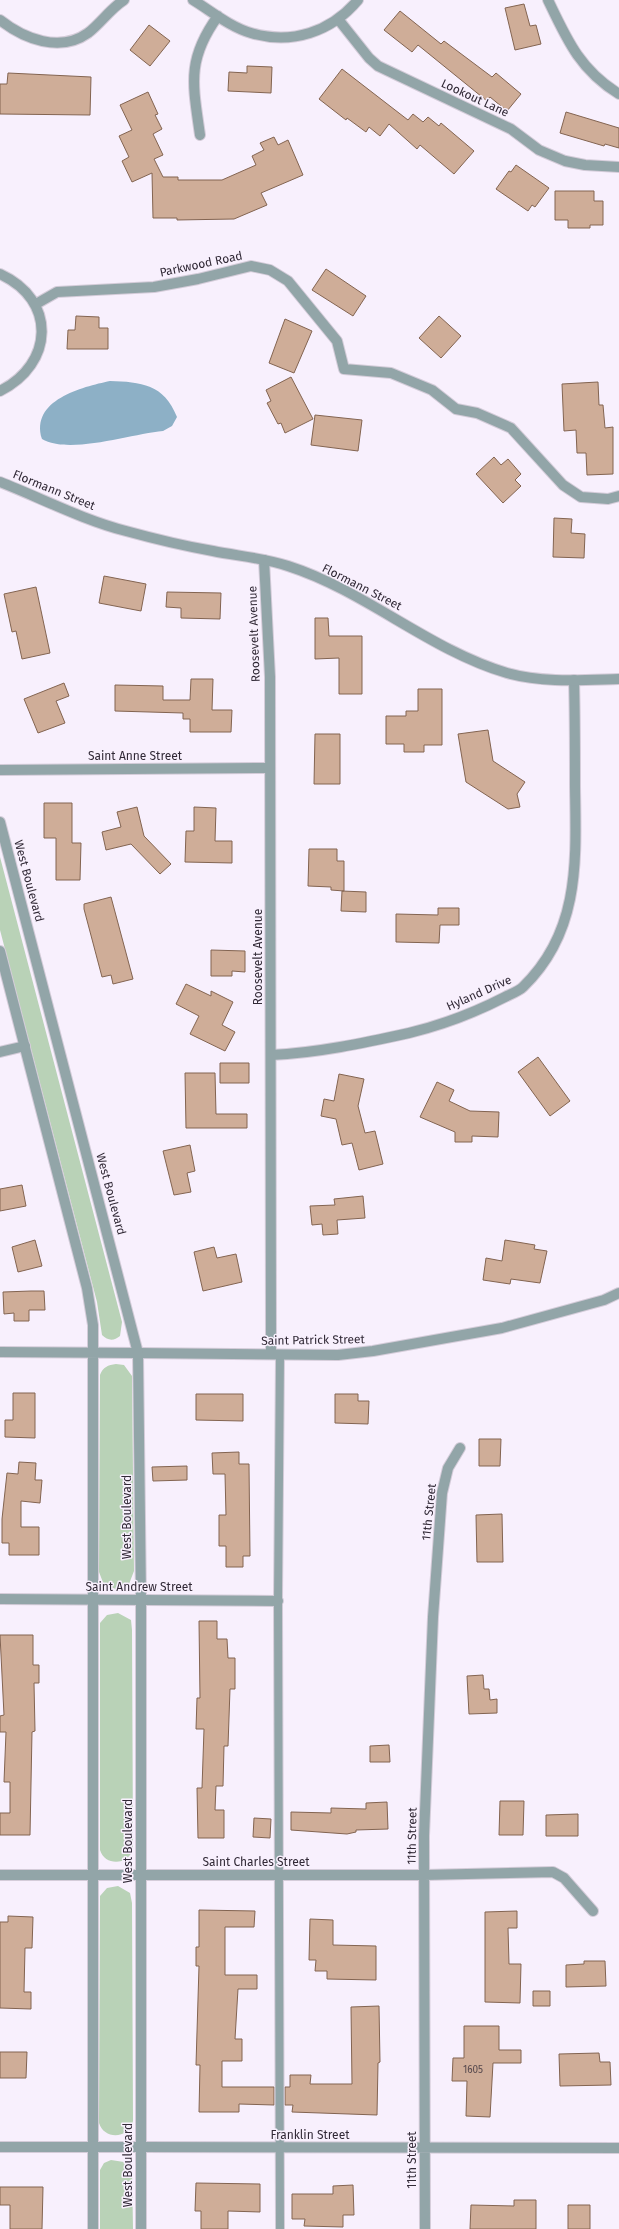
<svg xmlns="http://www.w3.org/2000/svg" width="619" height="2229" font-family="'Fira Sans',sans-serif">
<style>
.green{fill:#b9d2b7}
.water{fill:#8db0c6}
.building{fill:#cfad98;stroke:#836451}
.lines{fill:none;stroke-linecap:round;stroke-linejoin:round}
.service-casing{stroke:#d4ccd9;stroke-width:10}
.minor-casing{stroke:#d4ccd9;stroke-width:12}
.tertiary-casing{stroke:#d4ccd9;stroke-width:12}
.service{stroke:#92a5a8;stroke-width:8}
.minor{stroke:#92a5a8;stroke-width:10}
.tertiary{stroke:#92a5a8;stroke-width:10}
.labels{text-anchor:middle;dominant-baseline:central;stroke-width:3;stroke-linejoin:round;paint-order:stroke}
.number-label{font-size:10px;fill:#584a4e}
.street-label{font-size:12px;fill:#312936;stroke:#f8f0fd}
</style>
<rect width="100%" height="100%" fill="#f8f0fd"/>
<path class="green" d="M0,857L122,1322L120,1336C114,1341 108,1341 102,1335L97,1302L0,930Z
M116,1364L124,1365L132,1376L134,1571L129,1584L116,1589L104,1585L99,1572L100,1375C103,1367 108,1365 116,1364Z
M118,1613L131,1620L132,1630L133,1848C130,1865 105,1867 100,1850V1623L107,1615Z
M118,1886L130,1893L132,1903L133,2121C129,2139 104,2140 99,2123L100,1896L107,1888Z
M111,2160L124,2162L132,2170L133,2229H100V2170L104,2163Z"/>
<path class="water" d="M110,381C141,382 164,384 177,417L172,426L163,431C131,434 69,455 42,439C30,400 82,387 110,381Z"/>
<path class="building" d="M524,4L530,26L536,25L541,44L515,50L505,8Z
M400,11L441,44L444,41L492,77L496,73L521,94L507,111L490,97L487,101L418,45L412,52L384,30Z
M149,25L170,41L150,66L130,50Z
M247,66L272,67L271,93L228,91L229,72L247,73Z
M342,69L408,120L413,114L423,122L428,117L439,126L441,123L474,151L454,174L420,145L417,149L389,124L380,136L369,127L366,132L347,118L346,120L319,99Z
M8,73L91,77L90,115L0,114V84H7Z
M148,92L158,114L155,115L162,129L153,134L163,155L154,159L163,177H178V180H222L256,165L252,156L264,150L260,143L274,137L278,145L288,140L303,175L261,193L267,205L234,219L177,220V218H153L152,173L132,182L122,161L129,157L119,136L132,130L120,105Z
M566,112L619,128V148L605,144L604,146L560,133Z
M516,165L549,188L535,207L532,205L528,211L496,189L509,171L511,172Z
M555,191H594V201H603V225H590V228H568V220H555Z
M326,269L366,296L353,316L312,290Z
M76,316L99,317V328H108V349H67L68,330H75Z
M439,316L461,336L441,358L419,338Z
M285,319L312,331L294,373L269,363Z
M291,377L313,419L285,433L281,423L278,424L267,403L271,401L266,390Z
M598,382L599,405H603L605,428L613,427V474L587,475L586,453H577L576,430L564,431L562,384Z
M315,415L362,420L358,451L311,445Z
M494,457L501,465L508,459L521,474L515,480L521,486L503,503L476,474Z
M554,518L572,519L571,533L585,534L584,558L553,557Z
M104,576L146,584L141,611L99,603Z
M36,587L50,653L22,659L16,631L12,632L4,594Z
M167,592L221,593L220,619L181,618V608L166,607Z
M315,618H328L329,636H362V694H339V658L315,659Z
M191,679H213L212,710H232L231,732H190V719H183V713L115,711V685L163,686V700H190Z
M64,683L69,696L56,701L65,723L38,733L24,699Z
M418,689H442V745H424V752H404V744H386V716H406V711H418Z
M488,730L493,761L525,782L517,794L520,807L508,809L466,782L458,734Z
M315,734H340V784H314Z
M44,803H72V843H81L80,880H56V838H44Z
M137,807L144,836L171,864L160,874L131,844L106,850L102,832L121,827L117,812Z
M194,807L216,808L215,841H232V863L185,862L186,831H194Z
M309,849H337V861H344V891L331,890V887L308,886Z
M342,891L366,892V912L341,911Z
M111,897L133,979L113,984L111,975L102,977L84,909V904Z
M438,908H459V925H440L439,943L396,942V914L438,915Z
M211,950L245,951V972L232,971V976H211Z
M186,984L211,996V991L233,1002L222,1025L235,1032L225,1051L190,1034L199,1016L176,1004Z
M538,1057L570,1101L550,1116L518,1072Z
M220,1063H249V1083H220Z
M185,1073H215L216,1114H247V1128H186Z
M339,1074L364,1079L358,1106L365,1133L375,1131L383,1164L359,1170L352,1143L342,1145L336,1119L321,1116L324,1099L334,1101Z
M437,1082L454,1090L449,1101L470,1111L499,1112L498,1137L472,1136V1142H455V1132L420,1117Z
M190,1145L195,1171L187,1173L191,1192L174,1195L163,1151Z
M22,1185L26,1206L0,1211V1189Z
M363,1196L365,1218L337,1220L338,1234L323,1235L322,1224L312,1225L310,1206L335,1205L334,1199Z
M35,1240L42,1266L18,1272L12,1247Z
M505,1240L535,1245L534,1249L547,1251L540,1283L511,1279L510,1284L483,1280L486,1258L502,1261Z
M214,1247L217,1258L236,1254L242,1282L203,1291L194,1252Z
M31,1291H44L45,1310H29V1321H14V1313L4,1314L3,1292Z
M13,1393H35V1438L5,1437V1420H13Z
M196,1394H243V1421L196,1420Z
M335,1394H358V1401H369L368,1424L335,1423Z
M479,1439H501L500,1466H479Z
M239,1452V1464H249L250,1556H243V1567H226V1546H219V1515H226L225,1474H213L212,1453Z
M19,1462L36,1463L35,1480H42L40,1503L21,1501V1527H39V1555H9V1543H2V1519L7,1473L18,1474Z
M187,1466V1480L153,1481L152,1467Z
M502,1514L503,1562H477L476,1515Z
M199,1621H217V1639H227L228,1658H235V1689H230L228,1746H224L223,1786H216L215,1810H224V1838H198L197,1788H202L204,1729H196L197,1698H200Z
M0,1635H33V1665H39V1683H34L35,1731L32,1732L30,1835H0V1813H10V1782H4L6,1732H0V1716L4,1715Z
M483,1675L484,1689H489L490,1700L497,1699V1713L469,1714L467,1676Z
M389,1745L390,1762H370V1746Z
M500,1801H524L523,1835H499Z
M387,1802L388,1829L356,1830V1832L347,1834L291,1830V1812L331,1813V1808L366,1809V1803Z
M578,1814V1836H546V1815Z
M254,1818L271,1819L270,1838L253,1837Z
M199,1910L255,1911L254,1927H225V1975H257V1989H238L235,2039H242V2061H222V2087H274V2105L239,2104V2112H199L200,2065H196L199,1966H196V1947H199Z
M517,1911V1928H508L509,1964H521L520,2003L485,2002V1912Z
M8,1916L33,1917L32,1948H25L24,1992H31V2009L0,2008V1922H8Z
M310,1919L333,1920V1945L376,1946V1980L327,1979V1971H315L316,1960H309Z
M584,1961H605L606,1986L566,1987V1965L584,1964Z
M533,1991H550V2006H533Z
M379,2006L380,2062L378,2063L377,2115L292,2112L293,2105H285V2087H290V2075H311L310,2084H352L351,2007Z
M464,2026H499V2050H521V2063H493L490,2117L466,2116L467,2081H452L453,2058H464Z
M0,2052H27L26,2078H0Z
M599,2053L600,2062H610L611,2085L560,2086L559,2054Z
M196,2183L260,2184V2212L228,2211V2229H201V2211H195Z
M353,2185L354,2215H343V2227L304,2226L305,2219H292V2194H333V2186Z
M0,2187H43L42,2229H10V2205H0Z
M514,2200H536V2229H470L471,2205L514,2206Z
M568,2205H590V2229H568Z"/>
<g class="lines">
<defs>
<path id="service" d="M280,2229L278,1601L280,1355"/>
<path id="minor" d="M193,0C211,11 230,27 251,33C292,45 331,32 358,0
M548,0C567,40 580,70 619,94
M338,19L369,58L378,66L511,129L539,150L565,161L585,165L619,167
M0,20C24,39 60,53 88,33C101,23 110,9 124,0
M200,135C193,85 186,60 218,16
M0,274C57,300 54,364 0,391
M36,304L57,292L154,287L198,279L251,266L270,270L288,281L337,341L344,369L391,373L432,390L456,409L477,413L511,428L563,485L581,497L608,499L619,496
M264,560L270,677L271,1354
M0,770L269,768
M0,1052L25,1046
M271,1055C317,1053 364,1043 409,1033C442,1025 474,1013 505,997C511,994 519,991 523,987C581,931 576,859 575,786C575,751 575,715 574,680
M138,1353L338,1355L373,1351L502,1328L604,1300L619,1293
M0,1599L278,1601
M0,1875H424L553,1872L564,1878L593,1911
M141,2147L619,2148
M425,2229L424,1836L433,1617L442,1493L448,1468L460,1448"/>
<path id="tertiary" d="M0,482C41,498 83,520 126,531C155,539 184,546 213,551C238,556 264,558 288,566C366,591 429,650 507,673C543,683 582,680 619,679
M0,822L138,1353L141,1600V2229
M0,951L87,1288L93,1325V2229
M0,1352L138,1353
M0,2147H141"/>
</defs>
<use href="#service" class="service-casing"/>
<use href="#minor" class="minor-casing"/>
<use href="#tertiary" class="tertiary-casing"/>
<use href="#service" class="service"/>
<use href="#minor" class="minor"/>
<use href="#tertiary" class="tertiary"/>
</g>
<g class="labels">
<g class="number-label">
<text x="473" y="2070">1605</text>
</g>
<g class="street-label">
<text transform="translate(475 98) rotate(25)">Lookout Lane</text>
<text transform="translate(201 264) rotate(-12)">Parkwood Road</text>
<text transform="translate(54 490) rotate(22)">Flormann Street</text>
<text transform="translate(362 587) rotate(27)">Flormann Street</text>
<text transform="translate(254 634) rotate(-92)">Roosevelt Avenue</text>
<text x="135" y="756">Saint Anne Street</text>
<text transform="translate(29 881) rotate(75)">West Boulevard</text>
<text transform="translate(258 957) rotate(-90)">Roosevelt Avenue</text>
<text transform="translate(479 993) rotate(-24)">Hyland Drive</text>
<text transform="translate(111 1194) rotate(75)">West Boulevard</text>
<text transform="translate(313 1340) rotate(-1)">Saint Patrick Street</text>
<text transform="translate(429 1512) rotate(-84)">11th Street</text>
<text transform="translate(127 1517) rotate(-90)">West Boulevard</text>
<text x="139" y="1587">Saint Andrew Street</text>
<text transform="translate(412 1836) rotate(-89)">11th Street</text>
<text transform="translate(128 1841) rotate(-90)">West Boulevard</text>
<text x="256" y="1862">Saint Charles Street</text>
<text x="310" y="2135">Franklin Street</text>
<text transform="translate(412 2160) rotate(-90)">11th Street</text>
<text transform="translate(128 2165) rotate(-90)">West Boulevard</text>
</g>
</g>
</svg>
